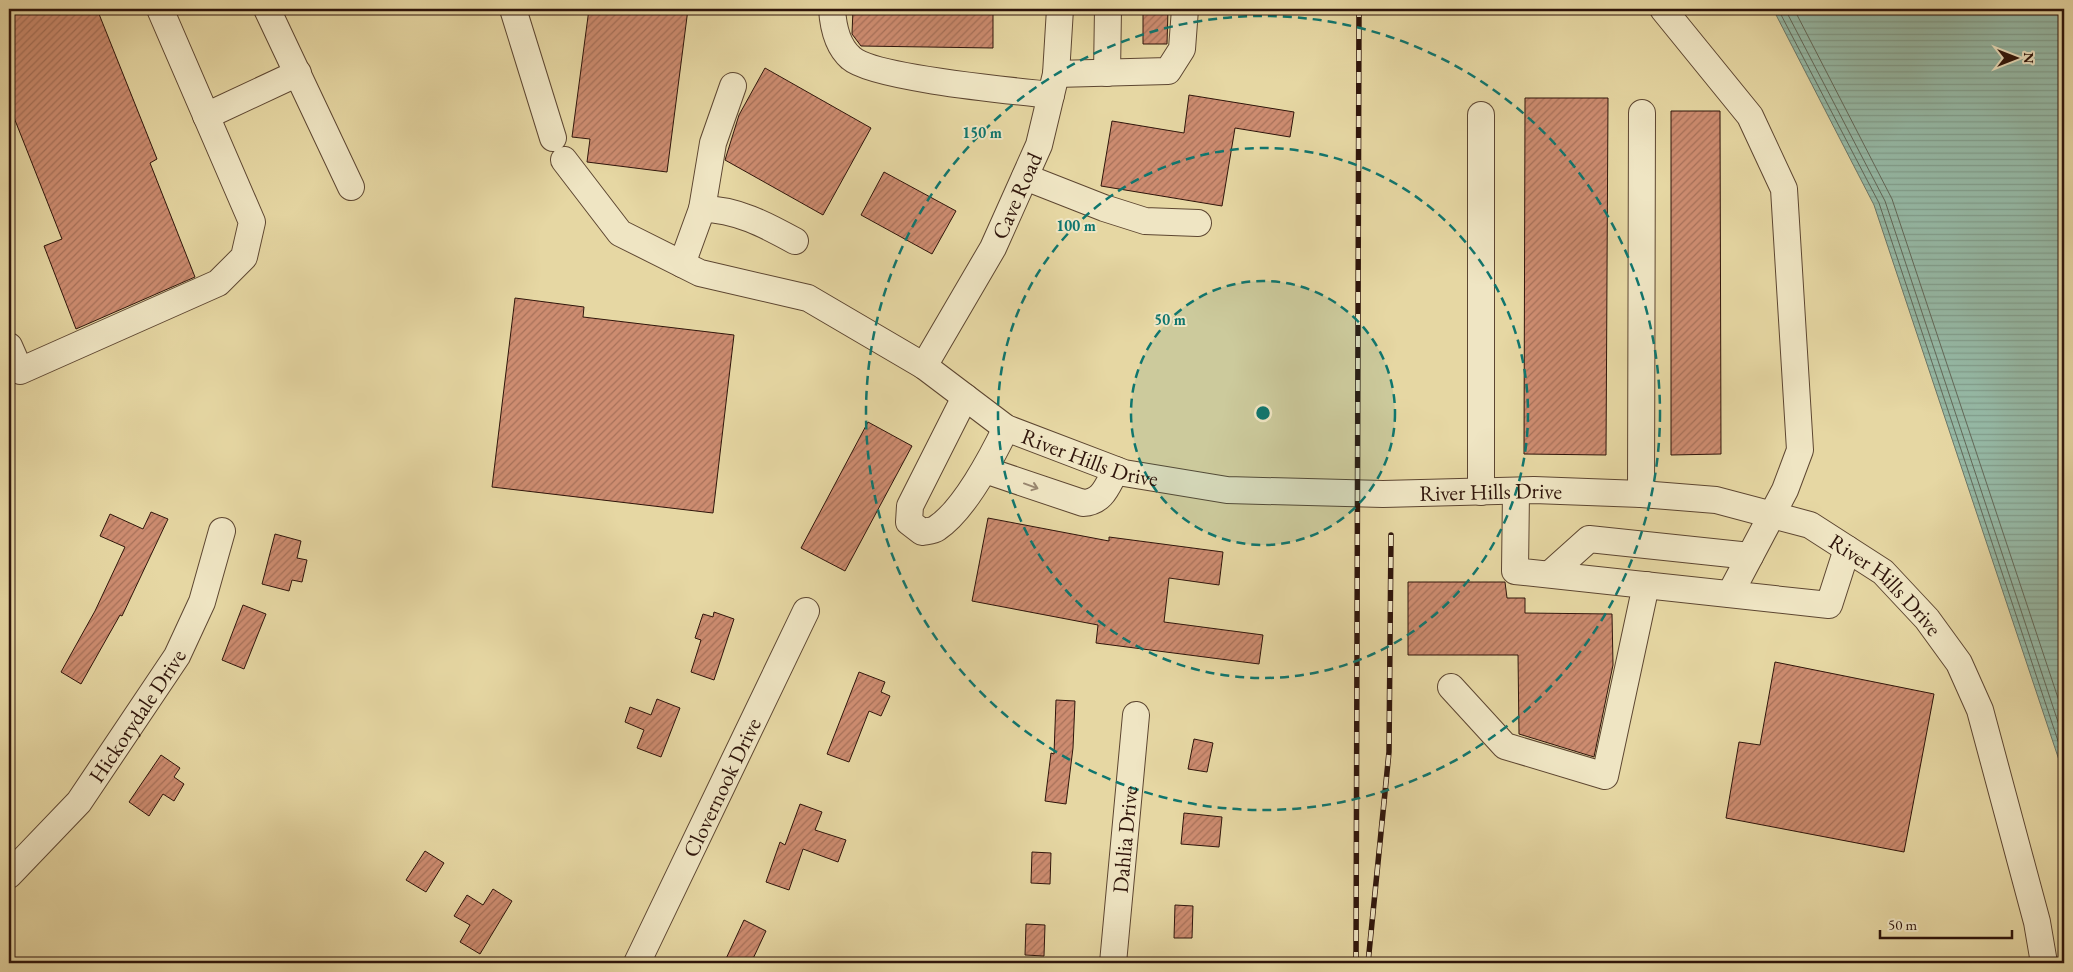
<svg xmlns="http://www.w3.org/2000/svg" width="2073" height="972" font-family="'EB Garamond',serif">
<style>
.water{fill:url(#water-rules);stroke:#6d7869}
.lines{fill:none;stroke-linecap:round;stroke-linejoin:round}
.shore{stroke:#626859;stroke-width:1}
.building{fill:url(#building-hatch);stroke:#2f150b}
.minor-casing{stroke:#5d4631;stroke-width:28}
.minor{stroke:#efe5c3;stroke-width:26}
.rail-casing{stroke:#2f150b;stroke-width:5.5}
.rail{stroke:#efe5c3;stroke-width:4;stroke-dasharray:11;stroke-linecap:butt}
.oneway{stroke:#998770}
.ring{fill:none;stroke:#0f766e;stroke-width:2.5;stroke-dasharray:9 6}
.labels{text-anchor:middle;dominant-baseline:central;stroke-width:4;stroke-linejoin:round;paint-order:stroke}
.street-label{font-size:22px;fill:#2f150b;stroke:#efe5c3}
.centre{fill:#0f766e;stroke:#efe5c3;stroke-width:2.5}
.ring-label{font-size:15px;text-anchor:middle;font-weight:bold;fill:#0f766e;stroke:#efe5c3;stroke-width:4;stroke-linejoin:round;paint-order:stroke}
</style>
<defs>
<pattern id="water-rules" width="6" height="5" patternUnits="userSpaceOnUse" patternTransform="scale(1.25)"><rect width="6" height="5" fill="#96baa7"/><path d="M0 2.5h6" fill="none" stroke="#829f8e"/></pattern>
<pattern id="building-hatch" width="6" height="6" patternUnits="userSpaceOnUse" patternTransform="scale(1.25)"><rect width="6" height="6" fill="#cd8c70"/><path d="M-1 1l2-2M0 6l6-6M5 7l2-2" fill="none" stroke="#a7715a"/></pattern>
</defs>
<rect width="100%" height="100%" fill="#e6d7a3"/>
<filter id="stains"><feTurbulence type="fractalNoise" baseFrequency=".004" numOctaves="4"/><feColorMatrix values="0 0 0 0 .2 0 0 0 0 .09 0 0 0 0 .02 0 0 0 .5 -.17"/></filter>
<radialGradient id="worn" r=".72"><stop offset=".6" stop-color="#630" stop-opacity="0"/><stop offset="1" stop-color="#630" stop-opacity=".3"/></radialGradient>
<path class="water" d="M1773,9H2064V775L1874,205Z"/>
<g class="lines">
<path class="shore" d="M1778,9L1879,203L2064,759
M1785,9L1885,201L2064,740
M1794,9L1892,199L2064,716"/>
</g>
<path class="building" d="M9,9H97L157,159L150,163L195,277L76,329L44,246L62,239L9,105Z
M589,9H688L667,172L587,162L590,139L572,137Z
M853,9H993V48L861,46L852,34Z
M1143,9H1168L1167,44H1143Z
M765,68L871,128L823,215L725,160L739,115Z
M1189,95L1294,112L1290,137L1235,128L1222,206L1101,186L1112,121L1184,133Z
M1525,98H1608L1606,455L1524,454Z
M1671,111H1720L1721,454L1671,455Z
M884,172L956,211L932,254L861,215Z
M515,298L584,307L583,317L734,335L713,513L492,487Z
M868,422L912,446L845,571L801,548Z
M151,512L168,519L122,616L120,615L81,684L61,672L95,611L125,547L100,536L110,514L143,529Z
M988,518L1109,541V537L1223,552L1219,585L1169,578L1164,622L1263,635L1259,664L1096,643L1098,625L972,601Z
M275,534L301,541L297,558L307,560L302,582L292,580L289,591L262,584Z
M1408,582H1505L1507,598H1525V613L1612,614L1613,665L1594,757L1519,734L1518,655H1408Z
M243,605L266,614L244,669L222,660Z
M714,612L734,619L714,680L691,672L701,640L695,638L703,614L713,617Z
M1775,662L1934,694L1904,852L1726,818L1739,742L1760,745Z
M859,672L885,682L881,692L890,696L881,716L869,711L849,762L827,754Z
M657,699L680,708L661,757L637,748L644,730L625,722L630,707L651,715Z
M1056,700L1075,701L1073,748L1066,804L1045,801L1051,753L1054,754Z
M1194,739L1213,743L1207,772L1188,769Z
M161,755L180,768L174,777L184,784L174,801L163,794L149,816L129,802Z
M800,804L822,812L815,830L846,840L838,862L803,849L789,890L766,882L780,842L785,845Z
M1184,813L1222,817L1219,847L1181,844Z
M425,851L444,863L426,892L406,880Z
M1032,852L1051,853L1050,884L1031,883Z
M493,889L512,901L480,954L460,942L470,925L454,916L467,895L483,905Z
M1175,905L1193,906L1192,938H1174Z
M744,920L766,931L751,963H724Z
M1026,924L1045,925L1044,956L1025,955Z"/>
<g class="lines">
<defs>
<g id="minor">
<path d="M267,9L351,187"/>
<path d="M513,9L553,138"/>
<path d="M832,9C833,25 837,46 851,58C873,78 1015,91 1051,95"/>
<path d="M1663,9L1750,116L1784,189L1800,450L1785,490L1730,594"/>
<path d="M1107,73L1108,9"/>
<path d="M1056,74L1168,71L1182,49L1185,9"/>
<path d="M206,116L298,73"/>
<path id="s1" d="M564,160L620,233L700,273L808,298L924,366L1006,428L1124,473L1227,490L1383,494L1534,490L1641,494L1716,500L1810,525L1883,572L1927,619L1959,663L1980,710L2037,922L2044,963"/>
<path d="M1025,177L1104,208L1145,221L1198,223"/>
<path d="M702,209L713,143L733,86"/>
<path d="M682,264L702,209C736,209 766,225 795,241"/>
<path d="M9,346L20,371L218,283L244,257L252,222L160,9"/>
<path id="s2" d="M924,366L993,248L1039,145L1056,74L1060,9"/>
<path d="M965,397L910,506L909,522L922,532C927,531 933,531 937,528C964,510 992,457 1006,428"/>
<path d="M985,470L1083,503C1103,502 1107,486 1116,470"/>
<path d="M1481,492V115"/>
<path d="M1516,492L1515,571L1829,605L1847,549"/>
<path d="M1641,494L1642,113"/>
<path d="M1550,574L1589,539L1750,556"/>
<path d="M1451,687L1505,746L1605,776L1646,585"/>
<path id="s3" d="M9,875L79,802L177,656L202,602L222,531"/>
<path id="s4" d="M637,963L806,611"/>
<path id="s5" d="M1113,963L1136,715"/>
</g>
</defs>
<use href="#minor" class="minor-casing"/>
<use href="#minor" class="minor"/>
<defs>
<path id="rail" d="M1356,963L1359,9
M1368,963L1389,752L1391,535"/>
</defs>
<use href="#rail" class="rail-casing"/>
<use href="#rail" class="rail"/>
</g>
<defs><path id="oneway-shaft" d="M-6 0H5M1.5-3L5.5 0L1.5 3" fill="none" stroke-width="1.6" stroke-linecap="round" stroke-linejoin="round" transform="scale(1.25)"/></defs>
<use class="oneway" href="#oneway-shaft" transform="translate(1031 486) rotate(20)"/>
<circle cx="1263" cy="413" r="132" fill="#0f766e" fill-opacity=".12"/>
<g class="ring">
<circle cx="1263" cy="413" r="132"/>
<circle cx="1263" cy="413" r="265"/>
<circle cx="1263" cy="413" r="397"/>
</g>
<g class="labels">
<g class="street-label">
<text stroke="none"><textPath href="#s2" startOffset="194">Cave Road</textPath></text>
<text stroke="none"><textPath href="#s1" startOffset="619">River Hills Drive</textPath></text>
<text stroke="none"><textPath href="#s1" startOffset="1024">River Hills Drive</textPath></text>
<text stroke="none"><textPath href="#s1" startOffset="1444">River Hills Drive</textPath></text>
<text stroke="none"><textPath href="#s3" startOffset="205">Hickorydale Drive</textPath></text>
<text stroke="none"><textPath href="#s4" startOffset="195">Clovernook Drive</textPath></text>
<text stroke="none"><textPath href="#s5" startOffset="124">Dahlia Drive</textPath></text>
</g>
</g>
<circle cx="1263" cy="413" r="8" class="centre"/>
<g class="ring-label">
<text x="982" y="138">150 m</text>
<text x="1076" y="231">100 m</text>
<text x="1170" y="325">50 m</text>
</g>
<rect width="2073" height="972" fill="none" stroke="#e6d7a3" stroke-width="30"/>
<rect x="10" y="10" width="2053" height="952" fill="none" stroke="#2f150b" stroke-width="2.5"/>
<rect x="15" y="15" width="2043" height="942" fill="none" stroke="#2f150b"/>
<g transform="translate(2016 58) rotate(90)" stroke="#efe5c3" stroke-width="4" paint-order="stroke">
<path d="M0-4L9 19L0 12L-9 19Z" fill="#2f150b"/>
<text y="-8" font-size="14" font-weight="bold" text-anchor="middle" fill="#2f150b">N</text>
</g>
<path d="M1880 930v8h132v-8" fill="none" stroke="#2f150b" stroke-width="2.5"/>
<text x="1888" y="930" font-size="15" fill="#2f150b" stroke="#efe5c3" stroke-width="4" paint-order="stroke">50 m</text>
<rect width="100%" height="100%" filter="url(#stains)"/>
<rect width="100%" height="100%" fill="url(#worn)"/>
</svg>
